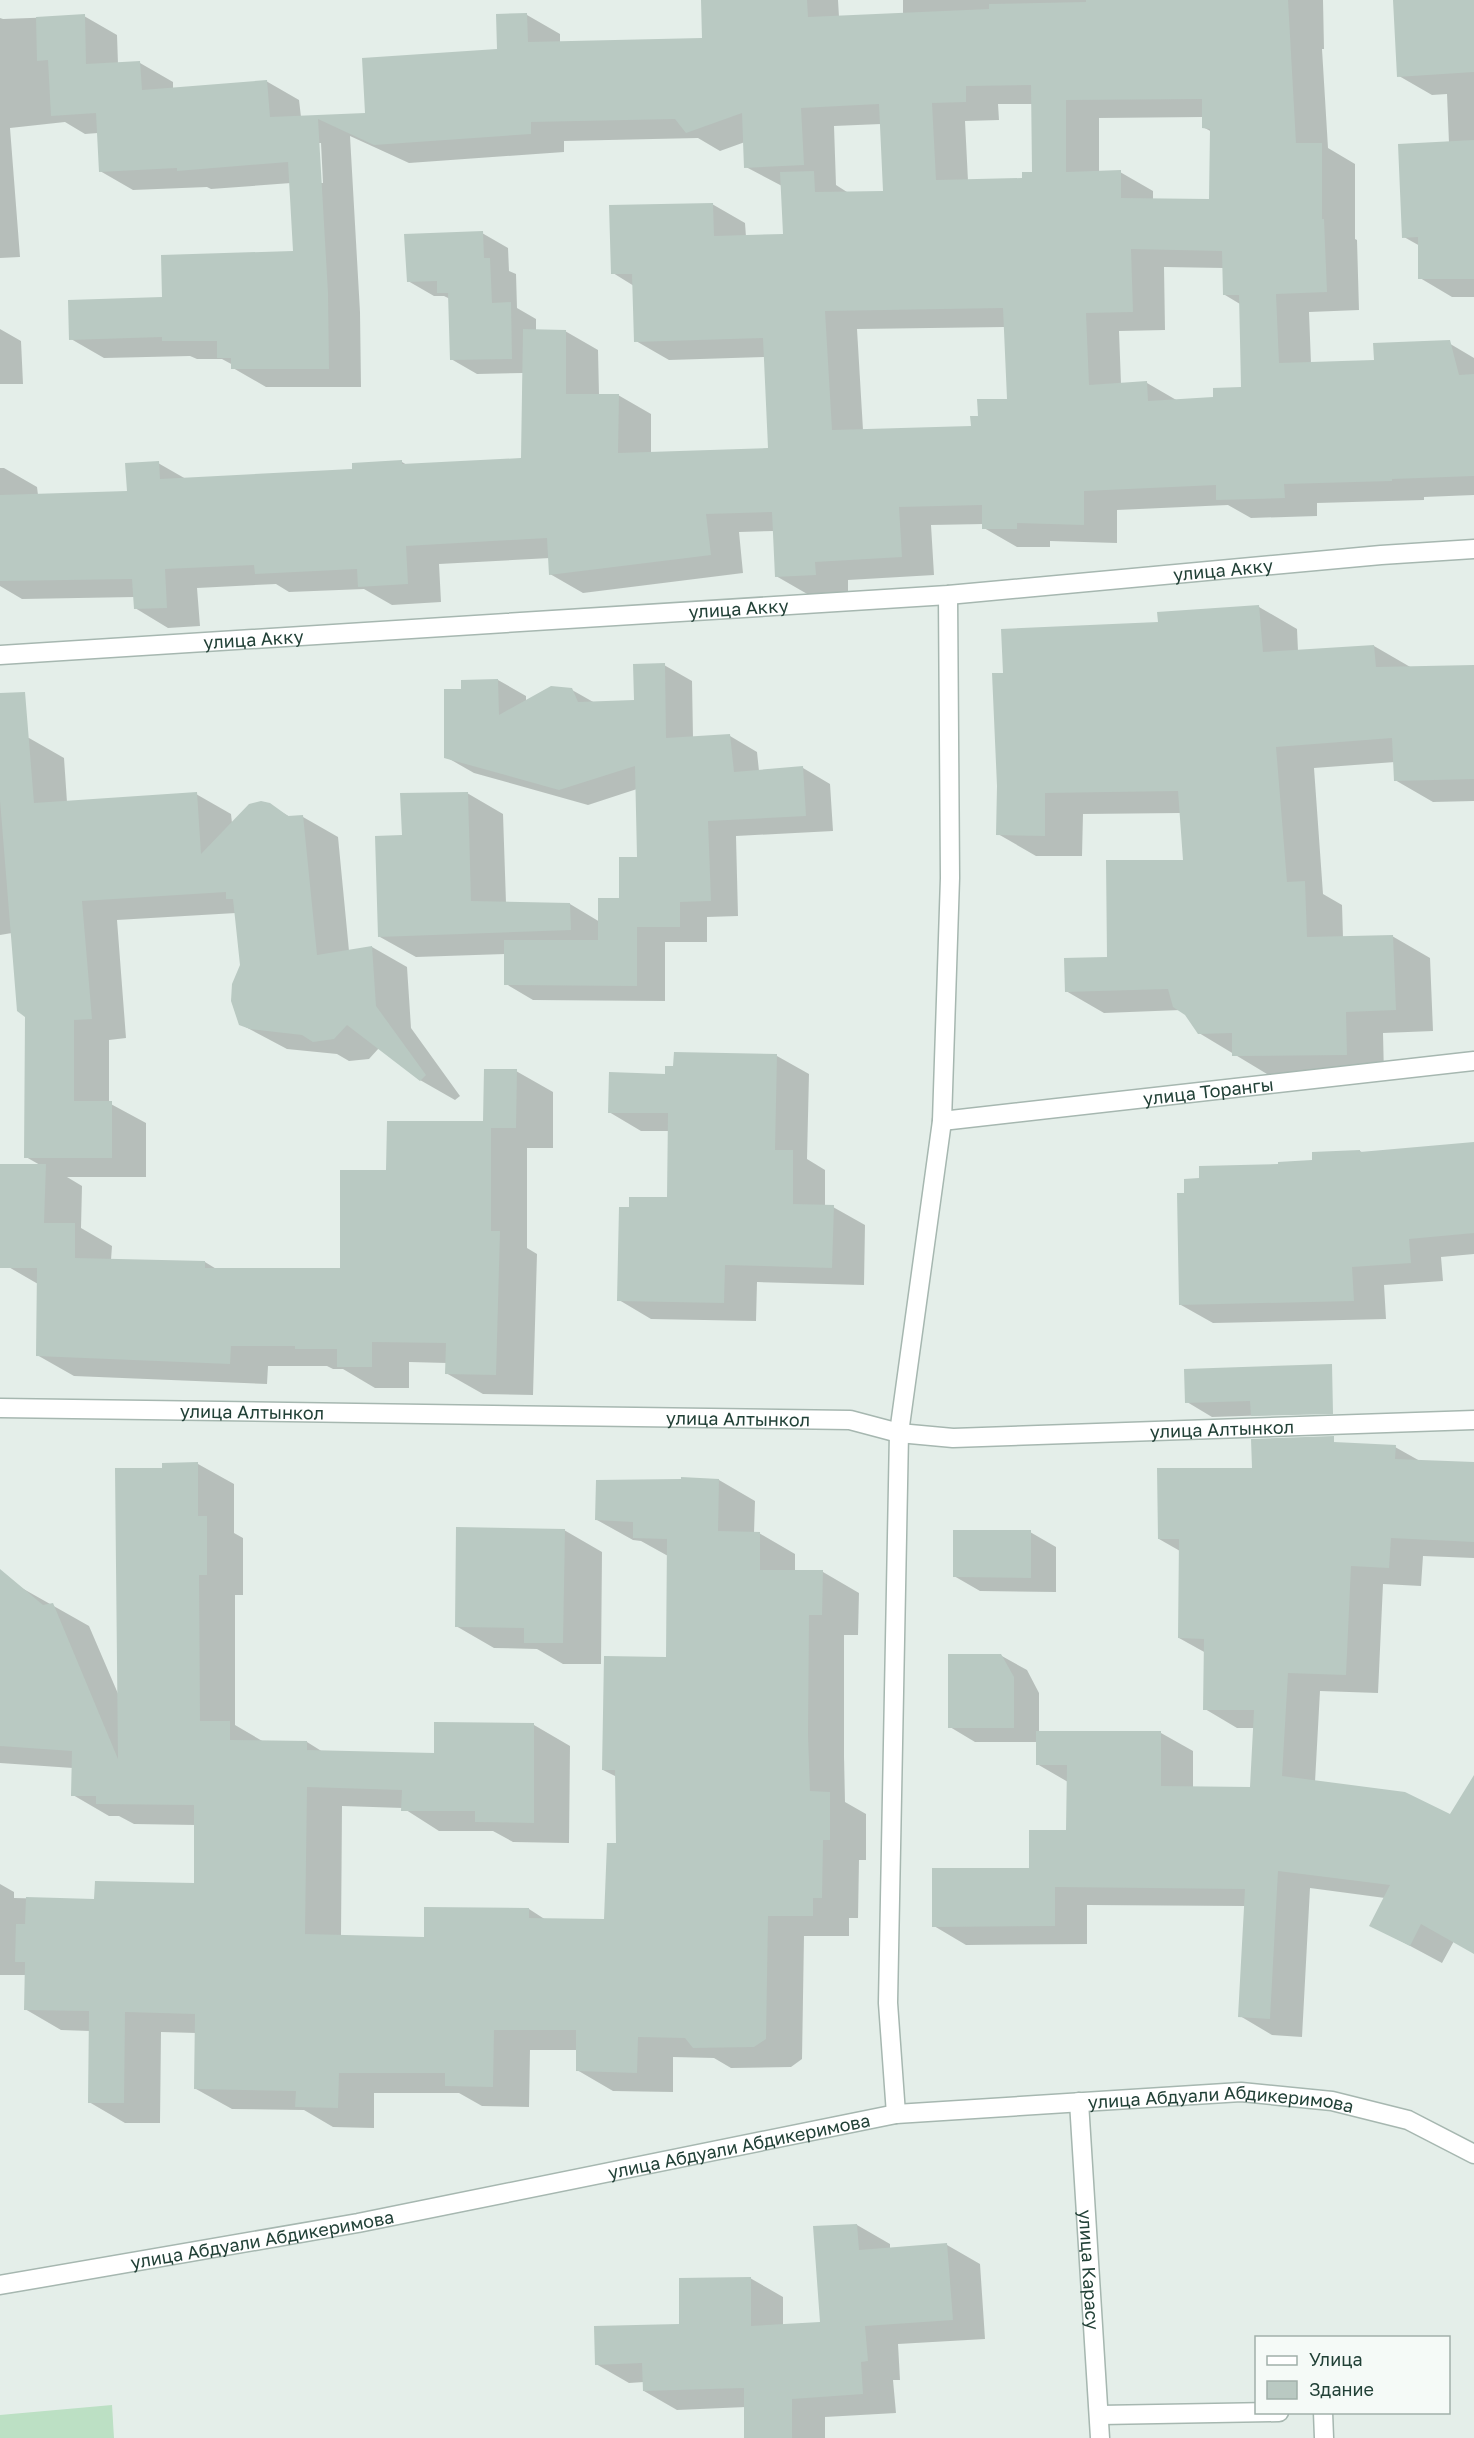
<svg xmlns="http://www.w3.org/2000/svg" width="1474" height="2438" font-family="'Golos Text',sans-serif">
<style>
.green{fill:#bce0c4}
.shadow{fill:#0003;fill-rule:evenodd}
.building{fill:#b9c9c2;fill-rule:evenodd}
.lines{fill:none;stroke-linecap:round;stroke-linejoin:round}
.lane-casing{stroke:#a6b7b0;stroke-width:21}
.street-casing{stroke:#a6b7b0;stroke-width:21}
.lane{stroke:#fff;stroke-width:18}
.street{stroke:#fff;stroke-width:18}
.labels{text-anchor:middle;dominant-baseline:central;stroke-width:4.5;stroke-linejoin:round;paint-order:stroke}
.street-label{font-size:18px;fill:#224137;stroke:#f5faf7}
</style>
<rect width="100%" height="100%" fill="#e4eee9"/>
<path class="green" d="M112,2405L114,2438H0V2415Z"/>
<path class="shadow" d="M702,0H838L839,17L903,14V0H1323L1324,49H1322L1328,148L1355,164V239L1357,240L1359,310L1309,312L1311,364L1375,362L1447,342L1474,358V495L1424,497V500L1317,503V516L1251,518L1228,505L1117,510V543L1050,541V547H1017L984,528V524L931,525L934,575L848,580V593L809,595L776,576L774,531L739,532L743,573L583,593L550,574V558L439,564L441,602L392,605L364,589L289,592L276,584L197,588L200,626L168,628L135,608V597L22,599L0,586V468H4L37,487L38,495L129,493L158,463L186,479L354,471L402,462L407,465L522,459L523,373L477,374L451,359L450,299L444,296H434L408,281L482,233L508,248L509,271L516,274L517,308L536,319V331H565L598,350L599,395H618L651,414V453L770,450L765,357L669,360L636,341L634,286L613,273L712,204L745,223L746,237L784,235L782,186L746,167L745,142L720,151L698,138L564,141V152L409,163L350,136L360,312L361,387H266L233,368V365L222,359H197L190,356L104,358L71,339L163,299L295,252L291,183L211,189L207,187L133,190L100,171L98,133L85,134L65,122L10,128L20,257L0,258V18L3,19L84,16L117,35L118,64L140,63L173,82V89L266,81L299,100L301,117L367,114L499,51L497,15H527L560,34V43L704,40ZM998,104H1033L1034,174L1024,179L968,181L965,121L999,120ZM1203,117V127L1212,132L1210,201L1153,200V191L1120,172H1099V118ZM881,124L885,193L847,192L836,185L834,126ZM318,143H321L323,183H320ZM1164,267L1224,268L1225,295L1240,304L1243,389L1215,399L1178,401L1147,383L1121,384L1119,331L1165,330ZM1005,327L1009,400L979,418L972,428L863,430L857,329Z
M1394,0H1474V297H1452L1420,278V246L1404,237L1449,143L1447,94L1432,95L1399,76Z
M0,329L21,341L23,384H0Z
M1259,607L1297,629L1298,651L1374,646L1412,668L1474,667V801L1433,802L1395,780V762L1314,768L1323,894L1342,905L1343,938L1392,936L1430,958L1433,1031L1383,1033L1384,1076L1272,1077L1199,1033L1186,1014L1181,1010L1104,1013L1066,991L1109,958L1185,862L1181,813L1083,814L1082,856H1036L998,834L1004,675L1160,623Z
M664,665L692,681L693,738L730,736L757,752L759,771L803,768L830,784L833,831L736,836L738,916L707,917V942H665V1001L533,1000L506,984L505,954L416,957L380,937L404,836L467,793L503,814L506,903L570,904L600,922L621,900L639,859L637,789L588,805L474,773L446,757L463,690L498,680L526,696V702L572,690L595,703L635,702Z
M29,738L64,758L67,802L196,794L231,814L232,823L269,805L292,818L303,817L338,837L349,951L372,947L407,967L411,1028L460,1096L455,1100L420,1080L379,1048L369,1059L349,1061L337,1054L287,1049L240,1024L241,965L236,913L117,920L126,1038L109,1040V1103L146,1123V1177H67L82,1186L81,1228L112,1246L111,1260L205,1262L218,1270H342L388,1171L485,1123L516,1071L553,1092V1148H527V1248L537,1254L533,1395L483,1394L446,1373L447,1363L409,1362V1388H375L343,1369H333L327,1366H268L267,1384L74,1376L37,1355L38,1284L0,1262V1165H40L26,1157V1016L12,933L0,935V740Z
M777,1056L809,1074L807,1159L825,1170V1206L833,1207L865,1225L864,1285L757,1282L756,1321L651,1319L619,1300L630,1209L668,1199L669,1131H641L609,1112L667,1076Z
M1474,1144V1254L1441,1257L1443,1281L1384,1285L1386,1319L1213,1323L1181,1305L1186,1195L1279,1166L1314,1162L1360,1151L1363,1153Z
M1304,1382V1414L1212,1417L1187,1402Z
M1395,1447L1420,1461L1474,1463V1558L1423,1556L1421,1586L1383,1584L1378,1693L1320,1691L1315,1782L1474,1827V1953L1454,1941L1442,1963L1371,1925L1385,1898L1310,1888L1302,2037L1272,2035L1240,2016L1245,1906L1087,1905V1944L966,1945L934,1926L1030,1869L1068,1832V1782L1037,1764V1742H975L950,1727L1000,1655L1027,1670L1039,1693V1733H1161L1193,1751V1788L1251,1789L1255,1728H1237L1205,1709L1206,1653L1179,1638L1180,1551L1159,1539L1253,1470Z
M198,1464L234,1484V1533L243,1538V1595H235V1725L264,1742H307L323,1752L435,1755L534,1725L570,1746L569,1843L513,1842L493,1831H439L403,1808L342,1806L341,1937L425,1938L529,1909L546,1920H606L617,1845V1777L603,1770L667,1659L668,1556L641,1541L633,1540L597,1520L719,1480L755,1501L754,1533H759L795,1554V1572H823L859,1593L858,1635H844V1756L845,1802L866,1814V1860H859L858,1918H849V1936H804L802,2059L791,2067L731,2068L714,2058L673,2057V2092L613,2091L577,2070V2050H530L529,2107L482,2106L459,2093H374V2128L333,2127L304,2110L232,2109L196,2089V2033L161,2032L160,2123H125L89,2102L90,2031L61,2030L25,2009L26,1975H0V1884L14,1892V1898L96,1900L196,1884V1825L134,1824L119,1816H109L73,1795V1768L0,1763V1592L20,1587L89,1626L119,1696L164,1469Z
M564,1530L602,1552L601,1664H563L537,1649L494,1648L456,1626Z
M1030,1532L1056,1547V1592L980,1591L954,1576Z
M857,2225L890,2244V2249L947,2245L980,2264L985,2339L898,2344L900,2380H893L896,2413L825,2417V2438H746V2407L677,2410L644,2391V2382L629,2383L596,2364L681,2325L750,2278L783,2297V2326L822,2323Z"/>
<path class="building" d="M701,0H807L808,17L989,9V4L1086,2V0H1288L1296,143H1322V219H1324L1327,292L1276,294L1279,363L1374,360L1373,343L1450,340L1459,375L1474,374V476L1392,479V481L1284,484L1285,498L1216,500V485L1084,491V525L1017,523V529H982V505L899,507L902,557L815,562L816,575L775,577L772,512L706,514L711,555L549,575L547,538L406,546L408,584L358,587L357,569L255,574L254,565L165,569L167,608L134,609L132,579L0,581V495L127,491L125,463L159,461L160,479L352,469V463L402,460V464L521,458L523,329L566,330V394H619L618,453L768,448L763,338L634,342L632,274H611L609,205L713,203L714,236L783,234L780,172L814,171L815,192L883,191L879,104L801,108L804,165L744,168L742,113L686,133L675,119L531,122V134L374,145L318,119L328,293L329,369H231V358H217V341H162V337L69,340L68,300L162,297L161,255L293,251L288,162L177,171V168L99,172L96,113L51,116L48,60L37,61L36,17L85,14L86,64L140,61L142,90L267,80L270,117L365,113L362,58L497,49L496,14L527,13L528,42L702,38ZM1031,85L1032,172H1022V178L936,180L932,103L966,102V86ZM1202,99V128L1210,129L1209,199L1121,198V170L1066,172V100ZM1131,249L1222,251L1223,295H1239L1241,387L1213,388V397L1148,401L1147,381L1089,385L1086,313L1133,312ZM1003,308L1007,399H977L978,416H970L971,426L832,430L825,311Z
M1393,0H1474V72L1397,77Z
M1474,140V279H1418V237L1402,238L1398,144Z
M483,231L484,258H490L492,303L511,302L512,359L450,360L448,293H437V281L407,282L404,234Z
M1259,605L1263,652L1374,645L1376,667L1474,665V779L1394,781L1392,738L1276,747L1287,882L1305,881L1307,937L1393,935L1396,1010L1346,1012L1347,1055L1232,1056V1033L1198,1034L1185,1015L1173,1007L1168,989L1065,992L1064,958L1107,957L1106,860H1183L1178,791L1045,793V836L996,835L997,786L992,673H1003L1001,629L1158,622L1157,612Z
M665,663L666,738L730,734L734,772L803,766L806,816L708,821L711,901L680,902V927H637V986L504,985V940H598V898H619V857H637L635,766L559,790L444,758V689H461V680L498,679L499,715L551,686L572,688L578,702L634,700L633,664Z
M25,692L34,803L197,792L201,854L249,804L261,801L270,803L288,816L303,815L317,955L372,946L376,1006L426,1075L420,1081L347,1025L334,1039L313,1042L302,1035L250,1029L239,1025L231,1001L232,984L240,965L233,899H226V892L82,901L92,1019L74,1020V1101H112V1158H24L25,1017L17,1011L0,800V693Z
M468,792L471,901L570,903L571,930L378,937L375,836L402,835L400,793Z
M674,1052L777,1054L775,1150H793V1204L834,1205L832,1268L725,1265L724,1303L617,1301L619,1207H629V1197H667L668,1113H608L609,1072L665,1074V1066H673Z
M484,1069H517L516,1128H491V1231H500L496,1375L445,1374L446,1343L372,1342V1367H337V1349H295V1346H231L230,1364L36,1356L37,1268H0V1164H46L44,1223H75V1258L205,1261V1268H340V1170H386L387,1121H483Z
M1474,1142V1233L1409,1239L1411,1263L1352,1267L1354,1301L1179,1305L1177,1193H1184V1179L1199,1178V1166L1278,1164V1162L1312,1160V1152L1360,1150V1152Z
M1332,1364L1333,1414L1251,1416L1250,1401L1185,1403L1184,1369Z
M1334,1436V1442L1396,1445L1395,1459L1474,1462V1542L1391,1538L1389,1568L1351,1566L1346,1675L1288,1673L1282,1776L1405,1792L1450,1814L1474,1775V1954L1421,1924L1410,1946L1369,1926L1390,1885L1278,1871L1270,2019L1238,2017L1245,1889L1055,1887V1926L932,1927V1868H1029V1830H1066L1067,1765H1036V1731H1161V1786L1250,1787L1254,1710H1203L1204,1639L1178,1638L1179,1539H1158L1157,1468H1252L1251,1439Z
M198,1462V1516H207V1575H199L200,1721H230V1740L307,1741V1750L434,1753V1722L534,1723V1823L475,1822V1811H401L402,1790L307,1787L305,1934L424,1937V1907L529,1908V1918L604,1919L607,1843H616L615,1770H602L604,1656L666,1657L667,1539L633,1538V1522L595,1520L596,1480L681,1479V1477L719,1479L718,1531L760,1532V1570H823L822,1615H809L808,1735L810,1791L830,1792V1840H823L822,1898H813V1916H768L766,2039L754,2047L693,2048L685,2038L638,2037L637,2073L576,2071V2030H494L493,2087L445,2086V2073H339L338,2108L295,2107L296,2091L194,2089L195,2014L125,2012L124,2103H88L89,2011L24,2010L25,1962H15L16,1924H25L26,1897L94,1899L95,1881L194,1883V1805L96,1804V1796H71L72,1751L0,1746V1569L43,1605L53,1603L118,1759L115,1468H162V1463Z
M456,1527L565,1529L563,1643H524V1628L455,1627Z
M953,1530H1031V1578L953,1577Z
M948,1654H1001L1014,1677V1728H948Z
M857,2224L859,2250L947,2243L953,2320L865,2326L868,2361L861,2362L863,2394L792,2399V2438H744V2388L643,2391L642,2363L595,2365L594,2326L679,2324V2278L751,2277V2326L820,2322L813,2226Z"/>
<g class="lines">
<defs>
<path id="lane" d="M1323,2412L1324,2438
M1100,2415L1279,2412"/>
<g id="street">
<path id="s1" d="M0,655L948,595L1381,555L1474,549"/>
<path id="s2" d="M942,1121L1474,1061"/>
<path id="s3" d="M0,1408L850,1420L899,1433L953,1438L1474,1420"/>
<path id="s4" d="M1079,2102L1100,2438"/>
<path d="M896,2114L888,2003L899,1433L942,1121L950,878L948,595"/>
<path id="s5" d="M0,2285L358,2223L896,2114L1241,2092L1332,2101L1408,2120L1474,2154"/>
</g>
</defs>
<use href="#lane" class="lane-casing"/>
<use href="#street" class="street-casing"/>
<use href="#lane" class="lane"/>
<use href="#street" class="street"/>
</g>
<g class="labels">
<g class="street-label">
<text stroke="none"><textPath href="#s1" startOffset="1226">улица Акку</textPath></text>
<text stroke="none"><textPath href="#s1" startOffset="740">улица Акку</textPath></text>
<text stroke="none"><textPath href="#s1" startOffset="254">улица Акку</textPath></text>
<text stroke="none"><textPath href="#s2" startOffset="268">улица Торангы</textPath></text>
<text stroke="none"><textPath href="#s3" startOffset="252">улица Алтынкол</textPath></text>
<text stroke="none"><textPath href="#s3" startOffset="738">улица Алтынкол</textPath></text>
<text stroke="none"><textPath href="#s3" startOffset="1224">улица Алтынкол</textPath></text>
<text stroke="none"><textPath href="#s5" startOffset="1238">улица Абдуали Абдикеримова</textPath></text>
<text stroke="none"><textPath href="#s5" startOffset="752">улица Абдуали Абдикеримова</textPath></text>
<text stroke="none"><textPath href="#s5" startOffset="266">улица Абдуали Абдикеримова</textPath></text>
<text stroke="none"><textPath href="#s4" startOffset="168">улица Карасу</textPath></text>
</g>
</g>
<rect x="1255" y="2336" width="195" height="78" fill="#f5faf7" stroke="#a1b0aa" stroke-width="1.5"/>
<rect x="1267" y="2356" width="30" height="9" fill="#ffffff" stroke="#a1b0aa" stroke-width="1.5"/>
<text x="1309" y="2366" font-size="18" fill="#224137">Улица</text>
<rect x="1267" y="2381" width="30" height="18" fill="#b9c9c2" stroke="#a1b0aa" stroke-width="1.5"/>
<text x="1309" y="2396" font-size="18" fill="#224137">Здание</text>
</svg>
